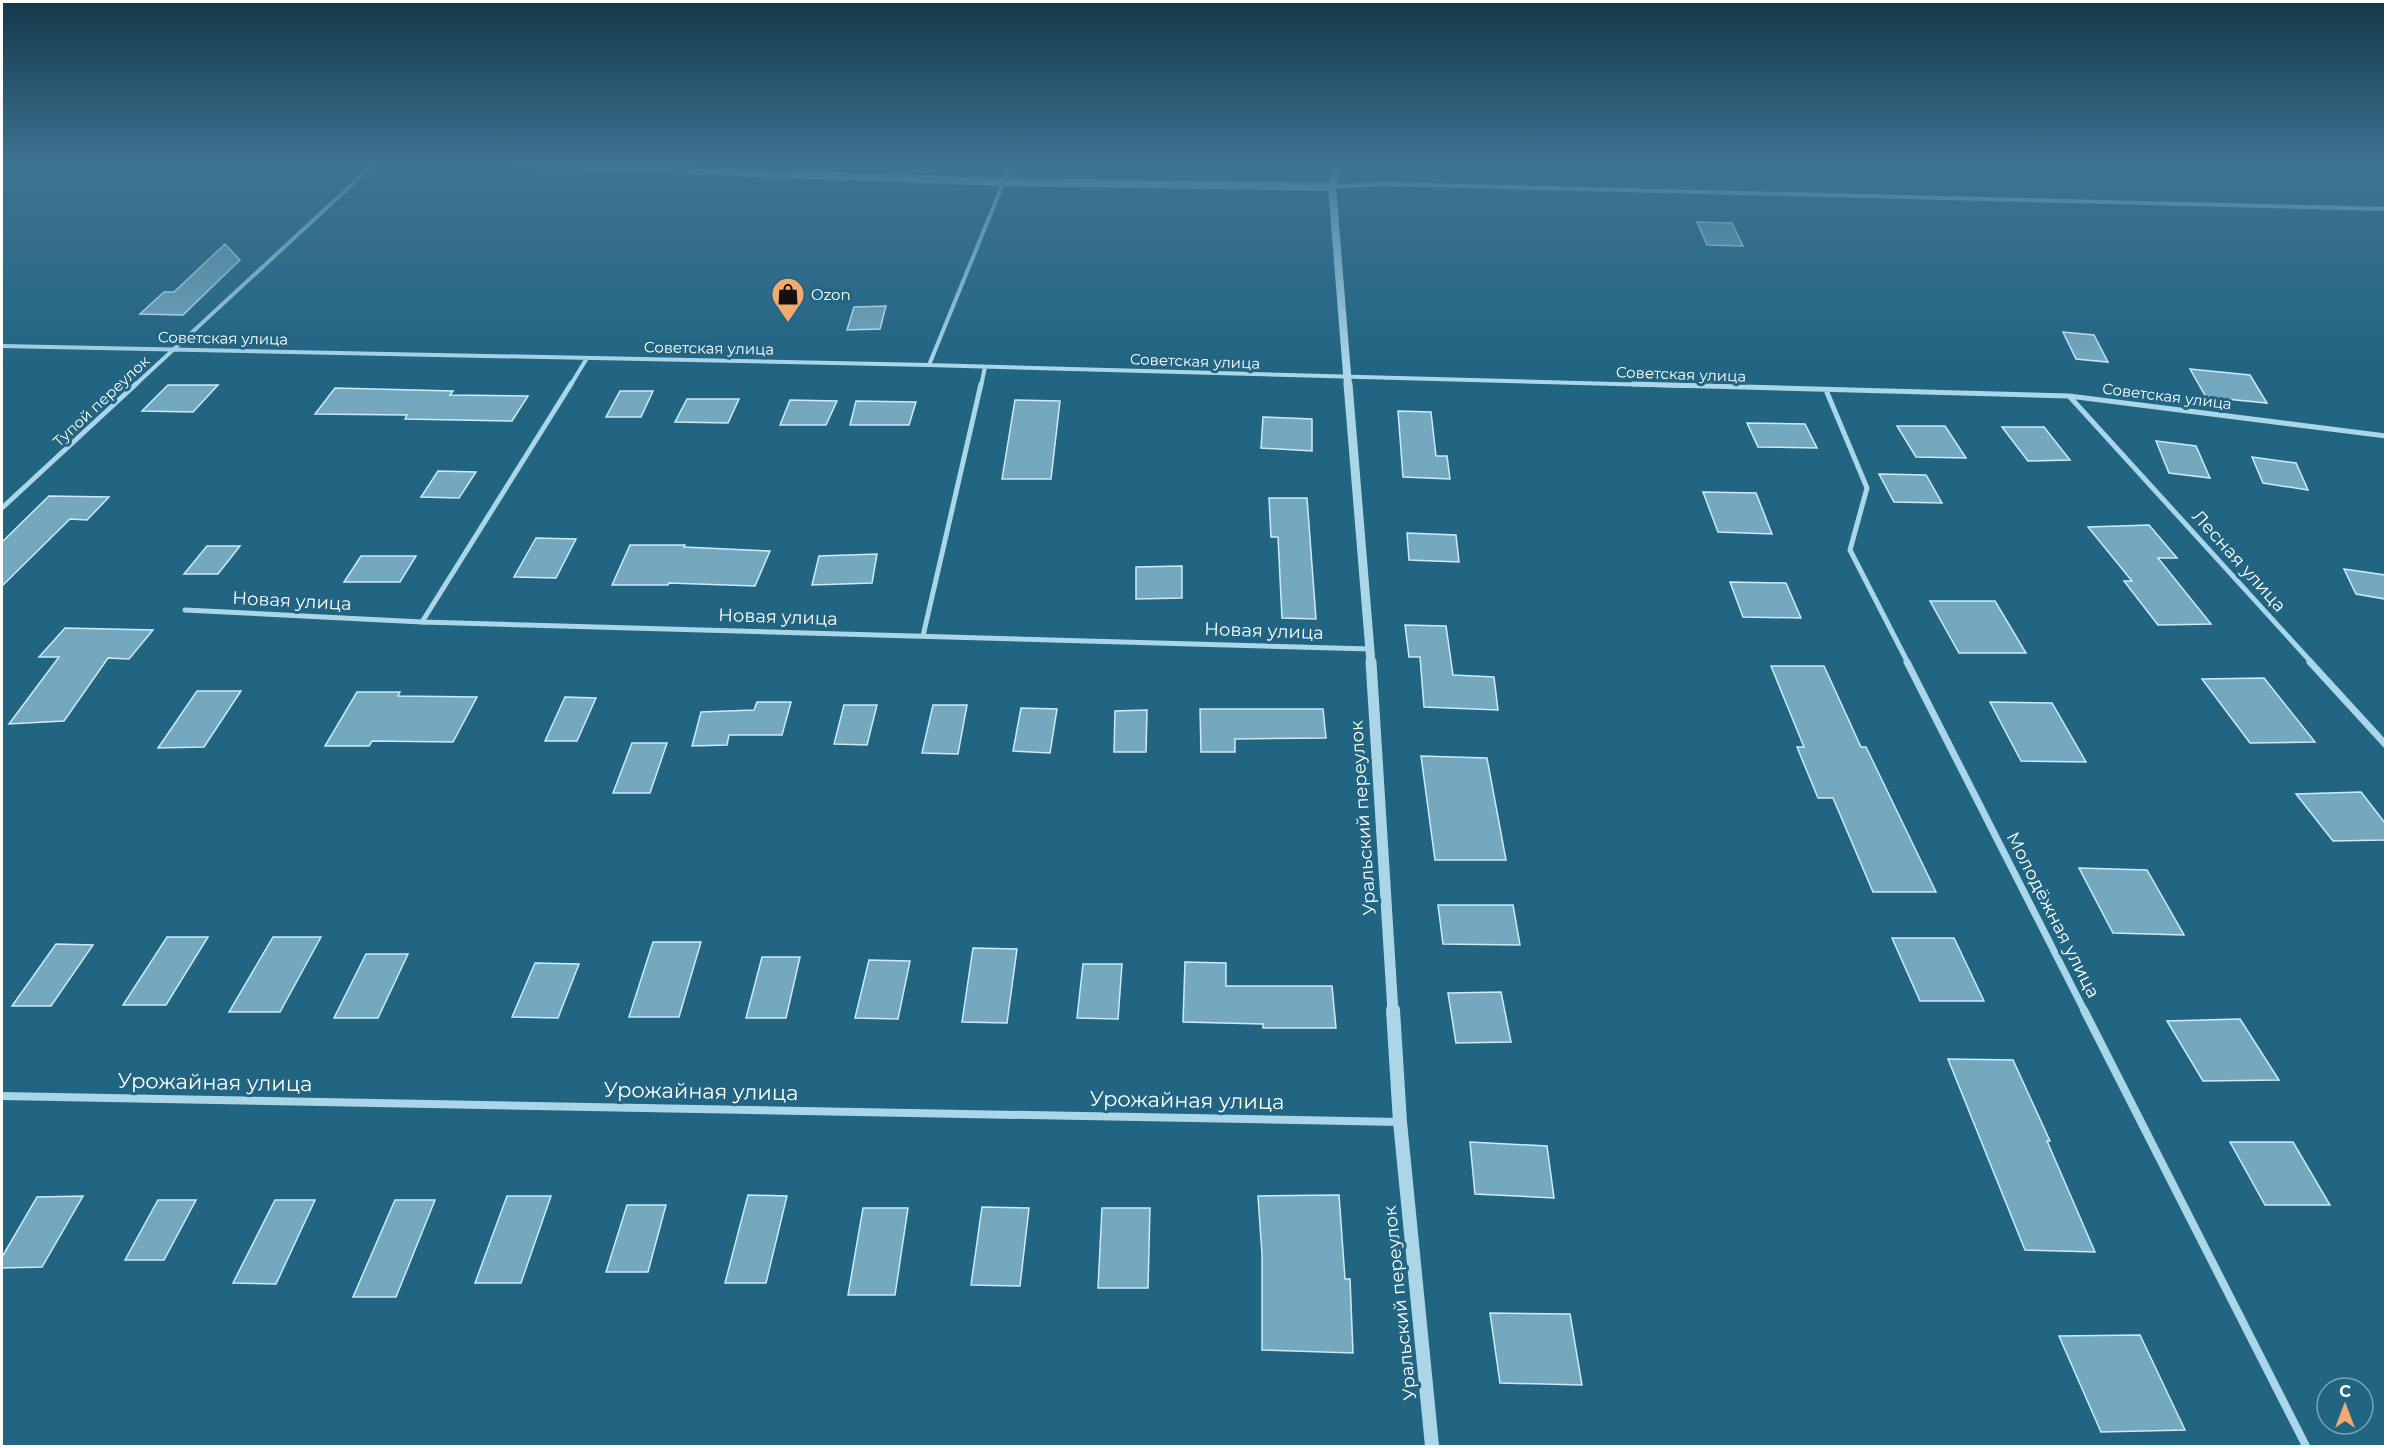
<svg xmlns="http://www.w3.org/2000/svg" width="2387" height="1448" font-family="Montserrat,sans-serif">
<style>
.building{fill:#74a8be;stroke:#ceeaf6;stroke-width:1.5}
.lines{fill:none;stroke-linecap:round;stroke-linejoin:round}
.minor-far3{stroke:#aad6e8;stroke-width:4}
.minor-far2{stroke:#aad6e8;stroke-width:5}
.minor-far1{stroke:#aad6e8;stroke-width:7}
.minor{stroke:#aad6e8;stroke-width:8}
.tertiary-far3{stroke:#aad6e8;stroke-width:8}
.tertiary-far2{stroke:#aad6e8;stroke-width:9}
.tertiary-far1{stroke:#aad6e8;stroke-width:11}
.tertiary{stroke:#aad6e8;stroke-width:14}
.labels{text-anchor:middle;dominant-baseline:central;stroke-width:6;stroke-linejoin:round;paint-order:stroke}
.far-poi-label{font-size:15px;fill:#fff;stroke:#226583;text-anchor:start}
.far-street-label{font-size:15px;fill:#fff;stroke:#226583}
.street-label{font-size:18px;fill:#fff;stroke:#226583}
.near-street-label{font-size:21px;fill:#fff;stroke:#226583}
</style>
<rect width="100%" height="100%" fill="#226583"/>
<path class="building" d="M1697,222L1732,223L1743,246L1707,245Z
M225,244L240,260L183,315L140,314L164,292H174Z
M886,306L880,329L847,330L854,307Z
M2063,332L2094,335L2108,362L2076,359Z
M2190,369L2250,375L2267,403L2206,397Z
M168,385H218L193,412L142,411Z
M335,388L453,391L450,395L528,396L512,421L405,419L407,415L315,414Z
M620,391H653L641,417H606Z
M687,399H739L728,423L675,422Z
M790,400L837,401L826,425H780Z
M1015,400L1060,401L1051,479H1002Z
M856,401L916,402L909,425H850Z
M1398,411L1431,412L1436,456H1447L1450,479L1403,477Z
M1263,417L1312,419V451L1261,448Z
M1747,423L1805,424L1817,448L1758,447Z
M1897,426H1945L1966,458L1916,457Z
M2002,427H2044L2070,460L2028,461Z
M2156,441L2196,446L2210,478L2169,473Z
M2252,457L2296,463L2308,490L2263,483Z
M438,471L476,472L459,498L421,497Z
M1879,474L1926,475L1942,503L1894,502Z
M1703,492L1756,493L1772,534L1718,532Z
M49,496L109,497L87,520L70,519L2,586V542Z
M1269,498H1307L1316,619L1282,618L1278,537H1271Z
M2149,525L2177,558H2158L2211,624L2158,625L2124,581H2132L2088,527Z
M1407,533L1456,535L1459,562L1409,560Z
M536,538L576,539L556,578L514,577Z
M630,545H685L684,547L770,551L755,586L669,583L668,585H612Z
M207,546H240L218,574H184Z
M877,554L872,583L812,585L819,556Z
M361,556H416L400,582H344Z
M1182,566V598L1136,599V567Z
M2344,569L2385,575V599L2356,594Z
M1730,582L1786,583L1801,618L1743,617Z
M1930,601H1995L2026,653H1959Z
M1405,625L1446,626L1453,675L1494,677L1498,710L1424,707L1420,657H1409Z
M65,628L153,630L129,659L108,658L64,721L9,724L59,657H39Z
M1771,666H1824L1861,747H1866L1936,892H1873L1833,798H1818L1797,747H1804Z
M2264,678L2315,742L2250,743L2202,679Z
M197,691H241L204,747L158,748Z
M357,692H400L398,696L477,697L453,742L372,741L369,746H325Z
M565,697L596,698L577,741H545Z
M757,702H791L782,735H729L727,745L692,746L701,712L754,710Z
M1990,702L2052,703L2086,762L2021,761Z
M844,705H877L867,745L834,744Z
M933,705H967L958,754L922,753Z
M1021,708L1057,709L1050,753L1013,751Z
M1200,709H1323L1326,738L1235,739V752H1201Z
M1147,710L1146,752H1114L1115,711Z
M632,743H667L650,793H613Z
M1421,756L1487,758L1506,860H1435Z
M2361,792L2385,823V840L2333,841L2296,794Z
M2079,868L2147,870L2184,935L2113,933Z
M1438,905H1513L1520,945L1443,944Z
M167,937H208L166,1005H123Z
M273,937H321L280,1012H229Z
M1892,938H1954L1984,1001H1920Z
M653,942H701L679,1017H629Z
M56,944L93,945L51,1006H12Z
M973,948L1017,949L1007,1023L962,1022Z
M366,954H408L378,1018H334Z
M762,957H800L786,1018H746Z
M869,960L910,961L898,1019L855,1018Z
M1185,962L1226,963V986H1332L1336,1028H1263V1024L1183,1022Z
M535,963L579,964L558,1018L512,1017Z
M1083,964H1122L1118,1019L1077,1018Z
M1501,992L1511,1042L1456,1043L1448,993Z
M2240,1019L2279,1080L2203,1081L2167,1021Z
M1948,1059L2013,1060L2050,1141H2047L2095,1252L2025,1250Z
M1470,1142L1547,1146L1554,1198L1475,1194Z
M2230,1142H2293L2330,1205H2265Z
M748,1195L787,1196L766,1283H725Z
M1339,1195L1345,1279H1350L1353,1353L1262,1350V1254L1258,1196Z
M83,1196L42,1267L2,1268V1257L37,1197Z
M507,1196H551L521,1283H475Z
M158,1200H196L164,1260H125Z
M275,1200H315L276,1284L233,1283Z
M395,1200H435L396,1297H353Z
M627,1205H666L648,1272H606Z
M982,1207L1029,1208L1020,1286L971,1285Z
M863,1208H908L895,1295H848Z
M1102,1208H1150L1148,1288H1098Z
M1490,1313L1570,1314L1582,1385L1500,1383Z
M2140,1335L2185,1430L2101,1432L2059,1336Z"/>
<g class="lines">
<path class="minor-far3" d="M1332,187L1383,184L2386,209
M2,346L929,365L1689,386
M929,365L1011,164
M134,386L374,164
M570,386L587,358
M981,386L985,367"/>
<path class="minor-far2" d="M1633,384L2069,396L2386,436
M1826,390L1867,488L1850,550L1908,663
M2070,397L2312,663
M2,508L136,384
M185,610L422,622L1370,649
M422,622L571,384
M923,636L981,384"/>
<path class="minor-far1" d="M1907,662L2085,1012
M2310,662L2386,745"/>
<path class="minor" d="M2084,1010L2306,1446
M2,1096L1400,1122"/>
<path class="tertiary-far3" d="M513,164L1003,182L1332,187
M1337,164L1332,187L1348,386"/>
<path class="tertiary-far2" d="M1348,384L1371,663"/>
<path class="tertiary-far1" d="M1371,662L1393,1012"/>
<path class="tertiary" d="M1393,1010L1400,1122L1432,1446"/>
</g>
<linearGradient id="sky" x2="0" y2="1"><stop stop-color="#133848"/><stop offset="0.45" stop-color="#3e7393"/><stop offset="1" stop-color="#3e7393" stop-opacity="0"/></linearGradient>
<rect width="2387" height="366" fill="url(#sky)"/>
<defs>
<symbol id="shop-pin" viewBox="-11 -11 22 30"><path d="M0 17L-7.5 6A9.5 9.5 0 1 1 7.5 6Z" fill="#f4aa6c" stroke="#226583"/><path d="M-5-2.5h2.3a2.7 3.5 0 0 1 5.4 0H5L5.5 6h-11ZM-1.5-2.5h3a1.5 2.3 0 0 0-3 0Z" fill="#111"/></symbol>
</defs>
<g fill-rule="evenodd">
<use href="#shop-pin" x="769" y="275" width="38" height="52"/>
</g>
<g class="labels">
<g class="far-poi-label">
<text x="811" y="294">Ozon</text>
</g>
<g class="far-street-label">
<text transform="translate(223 338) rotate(1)">Советская улица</text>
<text transform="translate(709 348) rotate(1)">Советская улица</text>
<text transform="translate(1195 361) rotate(2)">Советская улица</text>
<text transform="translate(1681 374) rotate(2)">Советская улица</text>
<text transform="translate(2167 396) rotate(7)">Советская улица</text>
<text transform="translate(101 401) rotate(-43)">Тупой переулок</text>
</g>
<g class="street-label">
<text transform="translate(2239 561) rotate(48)">Лесная улица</text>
<text transform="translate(292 601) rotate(3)">Новая улица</text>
<text transform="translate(778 617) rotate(2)">Новая улица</text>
<text transform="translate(1264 631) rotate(2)">Новая улица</text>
<text transform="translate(1363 818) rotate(-94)">Уральский переулок</text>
<text transform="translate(2053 915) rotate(63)">Молодёжная улица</text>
<text transform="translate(1400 1303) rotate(-96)">Уральский переулок</text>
</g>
<g class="near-street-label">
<text transform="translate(215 1082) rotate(1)">Урожайная улица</text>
<text transform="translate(701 1091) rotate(1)">Урожайная улица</text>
<text transform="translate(1187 1100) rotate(1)">Урожайная улица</text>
</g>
</g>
<rect width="2387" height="1448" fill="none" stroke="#ffffff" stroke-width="6"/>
<g transform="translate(2345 1406)"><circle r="28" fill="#226583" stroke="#7aa3b5" stroke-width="1.5"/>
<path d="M0-4.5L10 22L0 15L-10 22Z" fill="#f4aa6c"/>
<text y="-9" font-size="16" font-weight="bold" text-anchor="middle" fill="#ffffff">С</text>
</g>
</svg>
